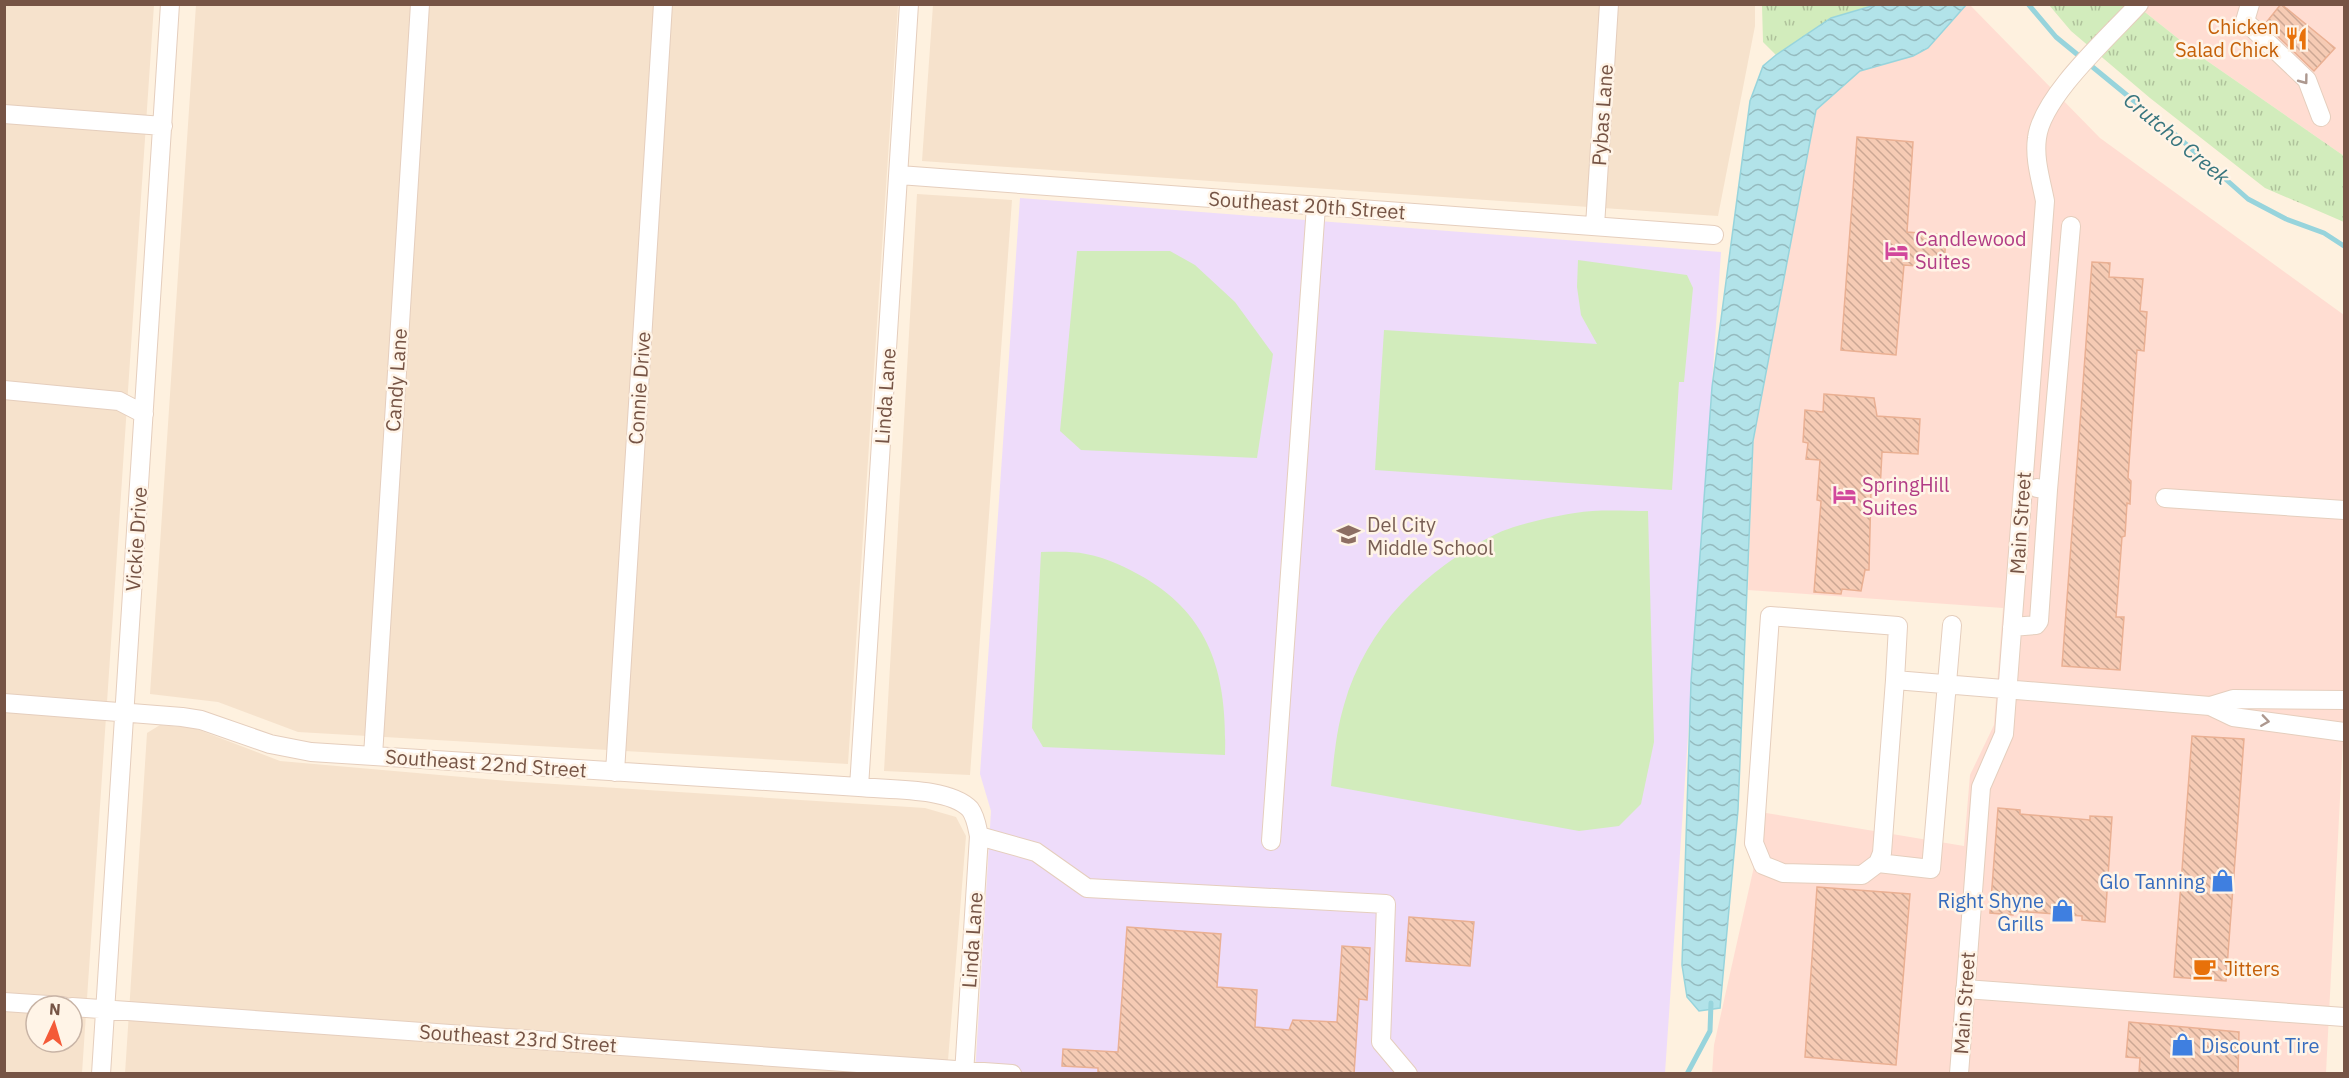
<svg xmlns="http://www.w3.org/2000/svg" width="2349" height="1078" font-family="'IBM Plex Sans',sans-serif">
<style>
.residential{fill:#f6e2cc;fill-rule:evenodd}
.commercial{fill:#ffddd2}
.education{fill:#eedcfa}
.grass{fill:url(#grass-tufts)}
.pitch{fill:#d2ecbc}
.water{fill:url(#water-waves);stroke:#97d4dc;stroke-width:1.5}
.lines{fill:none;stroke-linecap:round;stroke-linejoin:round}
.stream{stroke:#97d4dc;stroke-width:5}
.building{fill:url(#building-back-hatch);stroke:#eab093;stroke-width:1.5}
.minor-casing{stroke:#e5cebd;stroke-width:20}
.minor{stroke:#fff;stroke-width:18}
.oneway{stroke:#ad988f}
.labels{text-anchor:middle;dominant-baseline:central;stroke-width:5;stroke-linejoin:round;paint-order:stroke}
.food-label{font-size:20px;fill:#c56008;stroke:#fff4e7;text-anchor:end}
.street-label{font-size:20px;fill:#765445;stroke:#fff4e7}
.hotel-label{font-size:20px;fill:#b23c85;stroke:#fff4e7;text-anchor:start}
.education-label{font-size:20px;fill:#785e54;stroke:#fff4e7;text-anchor:start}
.shop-label{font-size:20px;fill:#366cbe;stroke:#fff4e7;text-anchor:end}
.water-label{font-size:21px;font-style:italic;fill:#37757e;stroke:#fff4e7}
</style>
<defs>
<pattern id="grass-tufts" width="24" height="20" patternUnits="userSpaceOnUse" patternTransform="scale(1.5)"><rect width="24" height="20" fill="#d2ecbc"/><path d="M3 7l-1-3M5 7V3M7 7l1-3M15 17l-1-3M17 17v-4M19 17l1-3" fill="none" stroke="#afc29b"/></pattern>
<pattern id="water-waves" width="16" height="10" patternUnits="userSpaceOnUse" patternTransform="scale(1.5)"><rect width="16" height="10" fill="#b2e3e9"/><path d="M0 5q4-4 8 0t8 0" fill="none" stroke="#95bbbf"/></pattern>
<pattern id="building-back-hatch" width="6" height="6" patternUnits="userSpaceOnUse" patternTransform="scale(1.5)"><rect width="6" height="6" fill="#f6cbb4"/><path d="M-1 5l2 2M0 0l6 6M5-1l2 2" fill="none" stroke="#cca794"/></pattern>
</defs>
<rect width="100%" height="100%" fill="#fef1df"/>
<path class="residential" d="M5,5H154L82,1073L5,1074ZM36,1006H72V1042H36Z
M196,5H898L848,764L298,732L218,702L150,694Z
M933,5H1755V26L1718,216L922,161Z
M917,194L1012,200L970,775L884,771Z
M160,725L194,728L280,761L508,781L925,808L956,817L966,836L947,1073L125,1074L147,733Z"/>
<path class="commercial" d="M1966,5H1970L2100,138L2344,315V720L2326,1073L1712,1074L1714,1045L1766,813L1964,846L1970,775L1994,725L2003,608L1748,590L1753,441L1816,110L1860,71L1913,56L1928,48Z
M2136,5H2344V156L2200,56Z"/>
<path class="education" d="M1020,198L1721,252L1665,1073L975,1074L991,811L980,774Z"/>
<path class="grass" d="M1762,5H1874L1831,18L1776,55L1763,42Z
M2049,5H2136L2200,56L2344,156V222L2265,188L2150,98L2071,31Z"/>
<path class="pitch" d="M1077,251H1170L1195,265L1235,302L1273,354L1257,458L1081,450L1060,431Z
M1578,260L1687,275L1693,288L1684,382H1679L1672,490L1375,470L1384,330L1597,344L1581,315L1577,287Z
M1648,511L1654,742L1641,804L1619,826L1579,831L1331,786C1334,758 1336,732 1344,705C1366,627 1425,569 1496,534C1513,525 1555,516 1575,513C1598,509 1624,511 1648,511Z
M1041,552C1055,552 1072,551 1086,554C1108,558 1127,568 1145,578C1214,619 1227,680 1225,755L1043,747L1032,728Z"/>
<path class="water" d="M1875,5H1966L1928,48L1913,56L1860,71L1816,110L1753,441L1738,810L1720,1008L1699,1011L1687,997L1682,965L1691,682L1712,387L1750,101L1763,66L1776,55L1831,18Z"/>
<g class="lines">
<path class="stream" d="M2028,4L2056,37L2178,137L2248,199L2286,219L2324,233L2344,246
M1687,1074L1710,1031L1711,1003"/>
</g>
<path class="building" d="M2281,4L2335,48L2314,71L2265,24Z
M1857,137L1913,142L1907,232L1946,235L1944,268L1904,265L1896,355L1841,350Z
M2092,262L2110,263L2109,277L2143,279L2140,311L2147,312L2144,351L2137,350L2128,478L2131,481L2130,504L2127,503L2125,536L2122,537L2116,617H2124L2120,670L2062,666Z
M1824,394L1874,398L1877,416L1920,419L1918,454L1882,452L1880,491L1871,490L1869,570H1865L1861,591L1842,589L1841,594L1814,592L1821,501L1817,500L1820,460L1806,459L1808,443L1803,442L1805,410L1823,412Z
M2192,736L2244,739L2226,981L2174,977Z
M1998,808L2020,810V814L2090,820V816L2112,817L2105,922L2082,920V916L2014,911L2013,915L1990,913Z
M1817,887L1910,894L1896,1065L1805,1057Z
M1409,917L1474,922L1470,966L1406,961Z
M1127,927L1221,934L1217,987L1257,990L1255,1027L1289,1030L1293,1020L1337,1022L1342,946L1370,948L1367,1000L1359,999L1354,1074H1098V1068L1062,1066L1063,1049L1118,1052Z
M2129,1022L2239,1032L2238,1074H2139L2140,1058L2126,1057Z"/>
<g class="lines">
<defs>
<path id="minor" d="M2250,4L2245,21L2307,80L2321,117
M4,114L163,126
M899,175L1714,235
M1595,226L1609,4
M4,390L119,401L144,414
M2048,490L2071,226
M2165,498L2344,510
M2012,627L2036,625L2039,621L2048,490L2037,488
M1895,680L1882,853L1878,863L1862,875L1783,873L1763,865L1754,843L1770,616L1898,626L1895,680L2210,706L2233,717L2344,732
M4,703L182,717L201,720L270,744L311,752L859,787C888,790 949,787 970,809C976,817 977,827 979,836L964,1074
M2210,706L2233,699L2344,700
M373,756L420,4
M615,772L663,4
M859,787L909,4
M979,836L1036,852L1087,888L1386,904L1381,1042L1408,1074
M1271,841L1316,206
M1878,863L1931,869L1952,625
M1965,989L2344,1017
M4,1002L63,1006
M72,1007L1012,1074
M101,1074L170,4
M1959,1074L1981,787L2004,734L2045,201C2041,180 2034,159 2037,138C2042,96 2110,36 2139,4"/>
</defs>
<use href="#minor" class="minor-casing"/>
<use href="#minor" class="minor"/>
</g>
<defs><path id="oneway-chevron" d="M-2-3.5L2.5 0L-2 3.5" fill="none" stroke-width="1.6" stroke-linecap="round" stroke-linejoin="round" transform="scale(1.5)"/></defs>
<g class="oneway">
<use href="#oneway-chevron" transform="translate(2304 80) rotate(53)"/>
<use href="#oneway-chevron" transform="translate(2265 721) rotate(8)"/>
</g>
<defs>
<symbol id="restaurant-bare" viewBox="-9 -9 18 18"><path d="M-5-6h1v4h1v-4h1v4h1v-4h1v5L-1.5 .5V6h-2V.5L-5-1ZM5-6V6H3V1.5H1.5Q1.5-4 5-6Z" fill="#e8710a" stroke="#fff4e7" stroke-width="2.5" paint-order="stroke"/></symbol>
<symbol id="hotel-bare" viewBox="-9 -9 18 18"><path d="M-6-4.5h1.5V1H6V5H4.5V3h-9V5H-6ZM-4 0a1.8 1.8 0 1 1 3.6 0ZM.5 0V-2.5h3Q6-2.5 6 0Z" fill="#d1479c" stroke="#fff4e7" stroke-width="2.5" paint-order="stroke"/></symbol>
<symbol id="school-bare" viewBox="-9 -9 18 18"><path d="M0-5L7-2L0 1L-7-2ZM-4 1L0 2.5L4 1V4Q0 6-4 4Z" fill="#8d6e63" stroke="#fff4e7" stroke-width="2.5" paint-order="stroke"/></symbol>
<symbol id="shop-bare" viewBox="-9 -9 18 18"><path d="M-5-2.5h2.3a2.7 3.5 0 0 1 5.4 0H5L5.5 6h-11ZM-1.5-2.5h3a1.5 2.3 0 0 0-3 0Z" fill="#3f7fe0" stroke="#fff4e7" stroke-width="2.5" paint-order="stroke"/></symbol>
<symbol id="cafe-bare" viewBox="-9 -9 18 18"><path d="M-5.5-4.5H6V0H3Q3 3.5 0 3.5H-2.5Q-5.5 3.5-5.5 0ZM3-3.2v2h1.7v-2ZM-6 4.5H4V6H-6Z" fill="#e8710a" stroke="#fff4e7" stroke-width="2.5" paint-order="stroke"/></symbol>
</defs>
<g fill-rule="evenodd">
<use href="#restaurant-bare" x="2280" y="22" width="33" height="33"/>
<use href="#hotel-bare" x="1880" y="234" width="33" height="33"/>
<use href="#hotel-bare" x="1828" y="478" width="33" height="33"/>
<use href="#school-bare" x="1332" y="518" width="33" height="33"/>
<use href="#shop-bare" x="2206" y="864" width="33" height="33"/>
<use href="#shop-bare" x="2046" y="894" width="33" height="33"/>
<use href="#cafe-bare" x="2188" y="952" width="33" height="33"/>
<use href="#shop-bare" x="2166" y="1028" width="33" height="33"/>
</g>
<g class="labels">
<g class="food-label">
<text x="2279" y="26">Chicken<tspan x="2279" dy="23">Salad Chick</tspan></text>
<text x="2223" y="968" text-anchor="start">Jitters</text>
</g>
<g class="street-label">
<text transform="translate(1602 115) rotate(-86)">Pybas Lane</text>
<text transform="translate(1307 205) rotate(4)">Southeast 20th Street</text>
<text transform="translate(396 380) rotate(-86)">Candy Lane</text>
<text transform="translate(639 388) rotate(-86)">Connie Drive</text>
<text transform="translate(885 396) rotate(-86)">Linda Lane</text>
<text transform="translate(2020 523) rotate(-86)">Main Street</text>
<text transform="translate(136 539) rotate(-86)">Vickie Drive</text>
<text transform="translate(486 763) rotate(4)">Southeast 22nd Street</text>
<text transform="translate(972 940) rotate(-86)">Linda Lane</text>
<text transform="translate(1964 1003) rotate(-86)">Main Street</text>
<text transform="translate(518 1038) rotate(4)">Southeast 23rd Street</text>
</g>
<g class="hotel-label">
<text x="1915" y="238">Candlewood<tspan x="1915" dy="23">Suites</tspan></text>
<text x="1862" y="484">SpringHill<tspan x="1862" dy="23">Suites</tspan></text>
</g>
<g class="education-label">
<text x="1367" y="524">Del City<tspan x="1367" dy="23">Middle School</tspan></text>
</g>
<g class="shop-label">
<text x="2205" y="881">Glo Tanning</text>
<text x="2044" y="900">Right Shyne<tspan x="2044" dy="23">Grills</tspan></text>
<text x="2201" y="1045" text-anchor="start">Discount Tire</text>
</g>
<g class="water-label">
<text transform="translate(2177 138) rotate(40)">Crutcho Creek</text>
</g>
</g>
<rect width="2349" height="1078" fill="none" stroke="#765445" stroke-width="12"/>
<g transform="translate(54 1024) rotate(4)"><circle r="28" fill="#fff4e7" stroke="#c8b4a6" stroke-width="1.5"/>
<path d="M0-4.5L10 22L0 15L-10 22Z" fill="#f45a38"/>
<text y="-9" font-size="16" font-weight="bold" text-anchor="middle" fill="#765445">N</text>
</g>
</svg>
